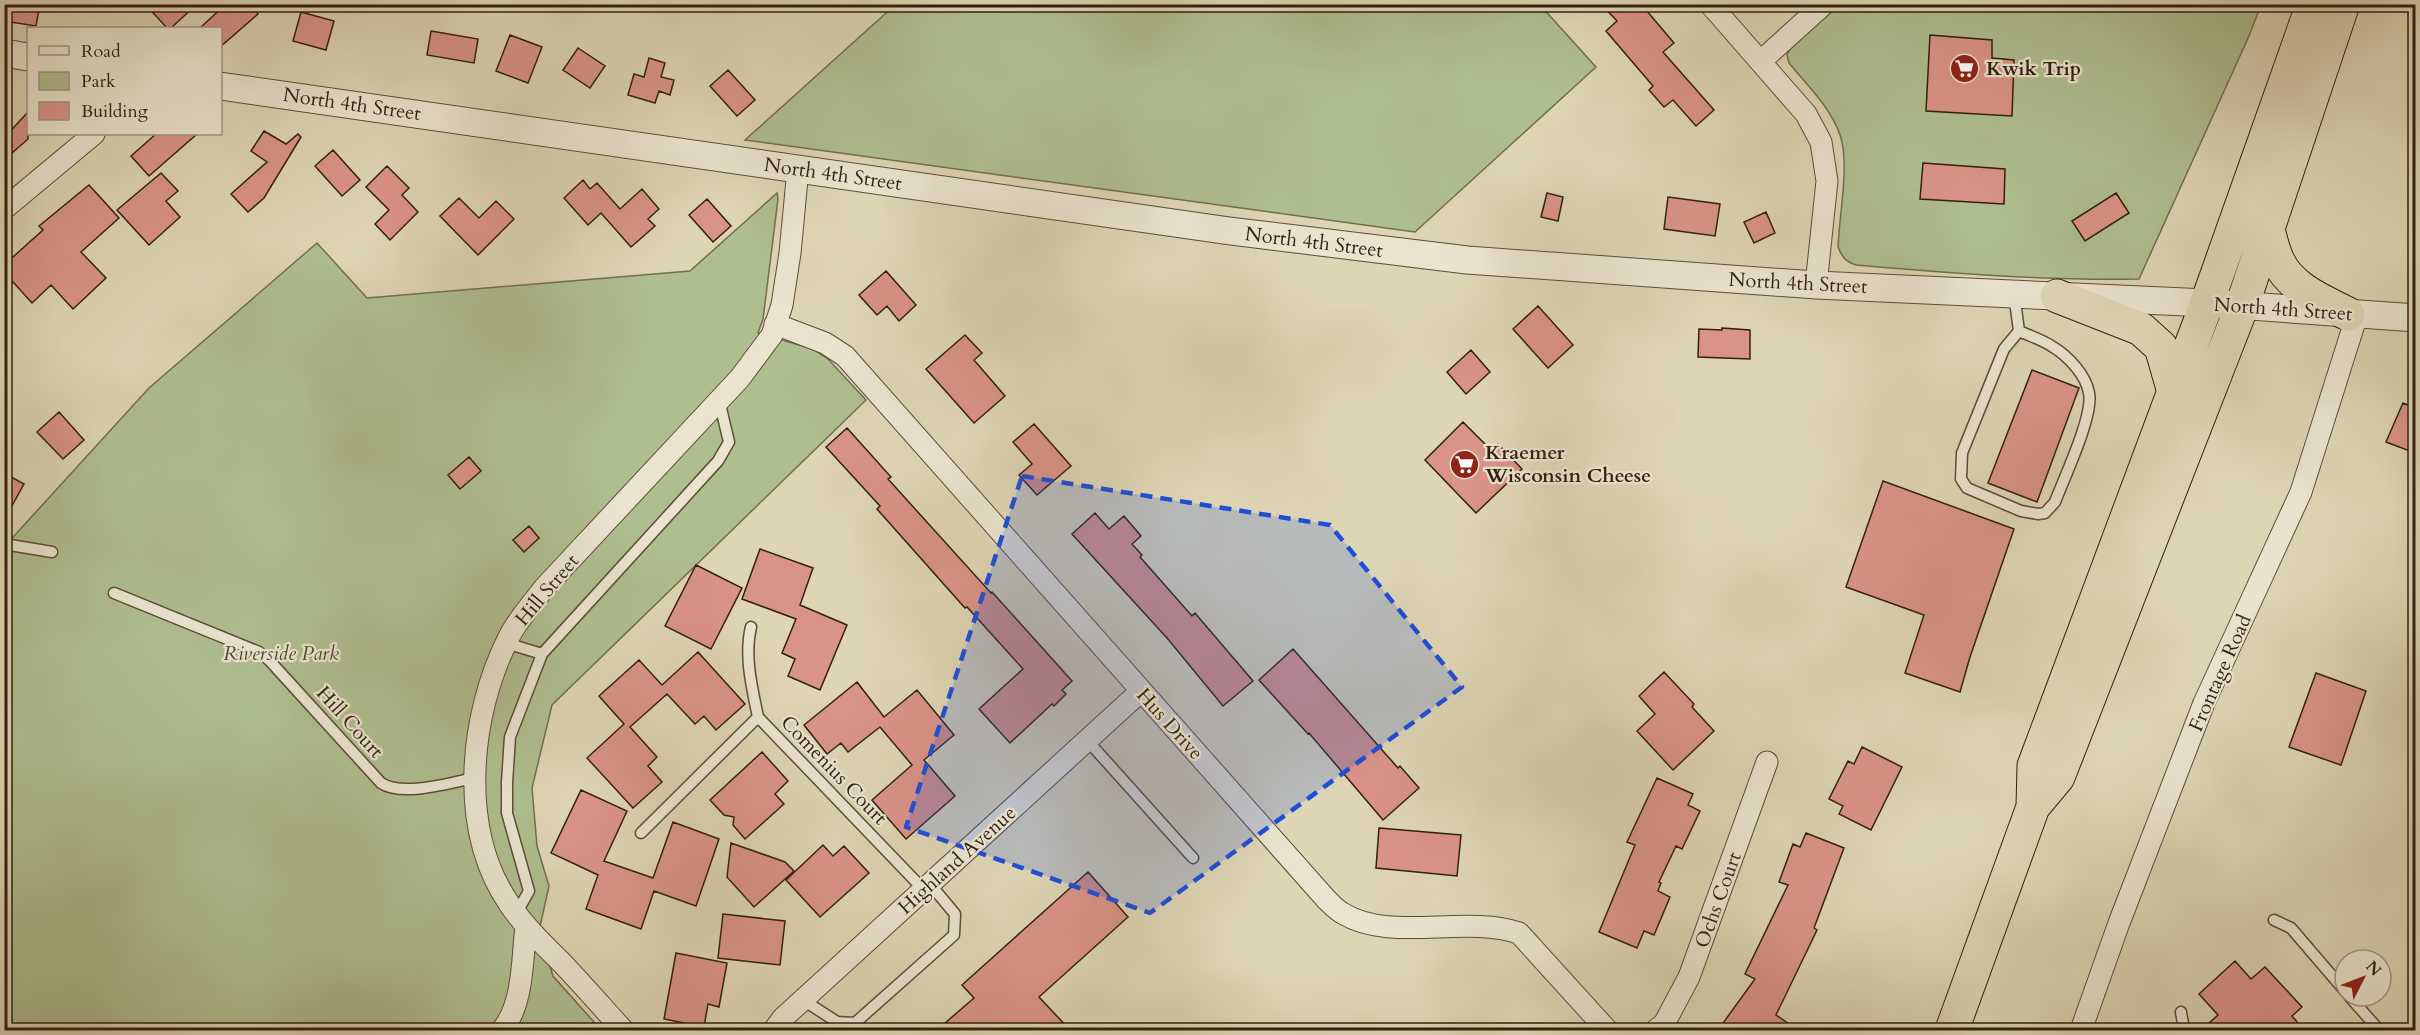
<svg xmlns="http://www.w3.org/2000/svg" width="2420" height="1035" font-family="Cardo,serif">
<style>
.green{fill:#afbe8f;stroke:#706e50;stroke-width:1.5}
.building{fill:#da9388;stroke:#311f11;stroke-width:1.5}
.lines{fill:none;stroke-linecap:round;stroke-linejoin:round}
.service-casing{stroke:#5c4c3a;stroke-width:13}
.minor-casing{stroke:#5c4c3a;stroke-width:23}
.tertiary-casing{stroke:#5c4c3a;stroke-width:29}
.trunk-casing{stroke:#311f11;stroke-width:35}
.service{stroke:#eae4cf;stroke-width:10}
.minor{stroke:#eae4cf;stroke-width:21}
.tertiary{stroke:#eae4cf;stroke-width:27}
.trunk{stroke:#ded5b5;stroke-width:33}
.marked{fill:#1d4ed8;fill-opacity:0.2;stroke:#1d4ed8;stroke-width:4.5;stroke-dasharray:12 8;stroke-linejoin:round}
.labels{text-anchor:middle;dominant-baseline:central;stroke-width:4.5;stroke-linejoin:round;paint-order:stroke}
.poi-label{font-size:20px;font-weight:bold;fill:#311f11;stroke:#eae4cf;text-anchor:start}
.street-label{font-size:20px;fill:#311f11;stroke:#eae4cf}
.park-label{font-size:20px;font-style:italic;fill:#504730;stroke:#eae4cf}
</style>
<rect width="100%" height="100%" fill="#ded5b5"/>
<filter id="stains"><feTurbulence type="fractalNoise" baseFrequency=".00333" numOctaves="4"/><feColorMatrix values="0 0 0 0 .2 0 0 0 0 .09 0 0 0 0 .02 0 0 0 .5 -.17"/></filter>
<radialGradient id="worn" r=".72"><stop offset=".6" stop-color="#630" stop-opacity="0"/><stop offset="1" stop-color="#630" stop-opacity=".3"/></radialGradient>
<path class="green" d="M895,5H1540L1596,67L1415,232L745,140Z
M1838,5H2261L2249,36L2139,279C2044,281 1950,273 1856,265C1846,262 1842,257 1838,247C1839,216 1850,163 1840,135C1831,108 1807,85 1789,63L1787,55L1791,46Z
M777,193L778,199L763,319L758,333L813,349L827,358L866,400L552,705L532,788L537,846L549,886L539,931L553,976L601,1030H5L4,547L149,388L317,243L367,298L690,271Z"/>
<path class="building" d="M4,4H40L36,26L4,21Z
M145,4H197L171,28H167Z
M226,4H249L258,14L220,47V28H200Z
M1601,4H1641L1674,43L1663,52L1714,110L1696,126L1673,100L1664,107L1649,90L1653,86L1606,31L1617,21Z
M301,12L334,21L326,50L293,41Z
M431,31L478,39L474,63L427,55Z
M510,35L542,47L528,83L496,71Z
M1930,35L1992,40V58L2014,60L2012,116L1926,111Z
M578,48L605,66L590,88L563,70Z
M649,58L665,63L661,77L674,80L670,95L659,91L655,103L628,95L634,74L644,77Z
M728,70L755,100L737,116L710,86Z
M28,112V139L4,160V138Z
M264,131L286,144L298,134L301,137L264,198L248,212L231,194L267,162L251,151Z
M156,134H197L149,176L131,156Z
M333,150L360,180L342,196L315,166Z
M1923,163L2005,169L2004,204L1920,199Z
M387,166L409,188L402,195L418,212L390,240L375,224L389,210L366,187Z
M161,173L178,191L166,201L180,217L149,245L117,210Z
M583,180L590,189L597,183L620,209L642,189L659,209L648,219L655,226L631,247L601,213L588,225L564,198Z
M89,185L119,218L81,252L106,278L73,309L51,285L32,303L4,272V265L43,230L39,226Z
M1547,193L1563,197L1558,221L1541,217Z
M2116,193L2129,213L2085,241L2072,221Z
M1668,197L1720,204L1715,236L1664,229Z
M459,198L479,218L496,201L514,219L478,255L440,216Z
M707,199L731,226L713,242L689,215Z
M1766,212L1775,233L1754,243L1744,222Z
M886,271L916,305L899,321L887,306L877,315L859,295Z
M1538,306L1573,345L1548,368L1513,329Z
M1722,328L1750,330V359L1698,357L1699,329L1722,330Z
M965,335L982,353L974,360L1005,396L974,423L926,369Z
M1471,350L1490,372L1466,394L1447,372Z
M2032,370L2079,388L2037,502L1988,483Z
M2403,403L2415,408V453L2386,442Z
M59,412L84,440L63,459L37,432Z
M1463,422L1491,450L1498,444L1522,469L1476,513L1425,460Z
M1034,424L1071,466L1037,495L1019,475L1032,464L1013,442Z
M847,428L891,477L888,479L991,593L992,592L1072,681L1062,690L1066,694L1054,706L1052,704L1010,743L979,709L1023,669L967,607L965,608L877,509L880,506L826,447Z
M469,457L481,471L460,489L448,475Z
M4,473L24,484L4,520Z
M1883,481L2014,529L1970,657L1960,692L1905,673L1924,615L1846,587Z
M1095,513L1109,529L1124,516L1141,536L1132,544L1142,555L1140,557L1192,616L1195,613L1253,681L1223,706L1167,638L1072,534Z
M529,526L539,538L524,552L513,540Z
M760,549L813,568L800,605L847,625L820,690L788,676L795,659L782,653L796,619L742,599Z
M696,565L742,588L711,649L665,626Z
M1293,649L1398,768L1400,766L1419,788L1383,820L1309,733L1308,734L1259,680Z
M698,652L745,704L716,730L704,716L695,724L667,694L630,727L657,757L648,766L662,782L633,808L587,758L624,724L599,696L639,660L662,685Z
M1664,672L1694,704L1692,707L1714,731L1673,770L1637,731L1655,714L1639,696Z
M2316,673L2366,691L2341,765L2289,747Z
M857,682L884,717L917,690L954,735L924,760L955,796L906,839L872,800L912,765L880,727L848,752L841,743L827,754L804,725Z
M1862,747L1902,767L1871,830L1839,814L1843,806L1829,799L1848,761L1854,764Z
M762,752L788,781L775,794L784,804L745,839L733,825L734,817L724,815L710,800Z
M1657,778L1693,794L1688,805L1700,811L1682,849L1676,846L1659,882L1661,883L1658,891L1670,897L1654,935L1644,931L1637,948L1599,932L1635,845L1627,842Z
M581,790L627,811L604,861L653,878L673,822L719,839L696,906L654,891L641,929L586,909L598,875L551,853Z
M1379,828L1461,835L1457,876L1376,868Z
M1806,833L1844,848L1814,928L1817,930L1776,1015L1798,1030H1718L1755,979L1745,974L1788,885L1779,882L1793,844L1800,847Z
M731,843L785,862L794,871L754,907L727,877Z
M823,845L833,856L844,846L869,873L820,917L786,880Z
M1088,872L1128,917L1039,997L1070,1030H937L974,998L962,985Z
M723,914L785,921L780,965L718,958Z
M676,953L727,963L719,1007L708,1004L704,1027L664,1019Z
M2235,961L2251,979L2265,967L2302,1007L2292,1016L2304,1030H2201L2218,1015L2199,994Z"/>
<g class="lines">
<defs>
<path id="service" d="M2014,294L2019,331C2030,336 2043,340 2053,347C2068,356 2086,375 2089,393C2094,415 2064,478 2055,502L2045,513L2038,514L2021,511L1967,488L1961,479L1962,453L2004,349L2019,331
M4,544L52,552
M114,593L259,652L269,660L381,783C402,797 450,783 474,778
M751,627C744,656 752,688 758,717
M506,643L542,654
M1087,740L1193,858
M641,833L758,717L924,890
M516,914L529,891L507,813V782L510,737L542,654L718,461L729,442L719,400
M2274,920L2291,928L2345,991
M2349,996L2379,1030
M803,1000L837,1022L855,1023L954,935L955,914L930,884
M2181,1012L2184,1030"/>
<path id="minor" d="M1710,4L1806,114L1821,142L1827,181L1816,285
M1761,61L1824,4
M4,209L94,134
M775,324L825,343L845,356L1326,899C1331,904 1337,911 1344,914C1390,942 1465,915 1519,933L1607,1030
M502,1030C524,1004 522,958 526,926
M623,1030C603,1008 583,985 562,963C544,945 525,927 510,905C458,831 469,717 508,639C517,620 532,604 545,587L740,378L772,335L782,305L790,253L798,169
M774,1030L783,1018L1141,691
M1656,1030L1664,1024L1689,977L1767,762
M2081,1030L2119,923L2204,703L2301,492L2357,315"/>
<path id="tertiary" d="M4,53L28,57
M220,86L1230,231L1467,260L1816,285L2207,303L2416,318"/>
<path id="trunk" d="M2268,230C2271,240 2273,251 2278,261C2291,289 2323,301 2348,314
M2057,296L2141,329L2161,347L2174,392
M2033,807L2058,777L2242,306L2343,4
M1952,1030L2033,807L2034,766L2207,303L2313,4"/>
</defs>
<use href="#service" class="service-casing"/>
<use href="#minor" class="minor-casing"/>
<use href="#tertiary" class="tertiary-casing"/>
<use href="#trunk" class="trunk-casing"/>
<use href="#service" class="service"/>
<use href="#minor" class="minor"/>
<use href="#tertiary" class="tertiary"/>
<use href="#trunk" class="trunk"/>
</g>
<path class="marked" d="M1022,476L1330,525L1462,687L1150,913L906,827Z"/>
<defs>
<symbol id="supermarket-disc" viewBox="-11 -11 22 22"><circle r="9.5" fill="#8f2418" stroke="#eae4cf"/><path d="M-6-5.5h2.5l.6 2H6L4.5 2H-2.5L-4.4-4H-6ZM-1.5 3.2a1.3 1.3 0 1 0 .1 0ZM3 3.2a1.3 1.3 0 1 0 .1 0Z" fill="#fff"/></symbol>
</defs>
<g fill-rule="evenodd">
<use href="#supermarket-disc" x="1948" y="52" width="33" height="33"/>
<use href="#supermarket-disc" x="1448" y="448" width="33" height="33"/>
</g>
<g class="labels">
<g class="poi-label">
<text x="1986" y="68">Kwik Trip</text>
<text x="1485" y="452">Kraemer<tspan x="1485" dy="23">Wisconsin Cheese</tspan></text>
</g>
<g class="street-label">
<text transform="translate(352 104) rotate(8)">North 4th Street</text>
<text transform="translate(833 174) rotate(8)">North 4th Street</text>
<text transform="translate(1314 242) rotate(7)">North 4th Street</text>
<text transform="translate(1798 283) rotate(3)">North 4th Street</text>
<text transform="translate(2283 309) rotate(4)">North 4th Street</text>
<text transform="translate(547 590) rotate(-50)">Hill Street</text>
<text transform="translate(2220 673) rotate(-66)">Frontage Road</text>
<text transform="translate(350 722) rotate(48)">Hill Court</text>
<text transform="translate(1170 724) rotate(48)">Hus Drive</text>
<text transform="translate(834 770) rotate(46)">Comenius Court</text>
<text transform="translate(957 860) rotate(-42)">Highland Avenue</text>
<text transform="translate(1718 900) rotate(-70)">Ochs Court</text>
</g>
<g class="park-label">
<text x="281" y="653">Riverside Park</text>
</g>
</g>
<rect width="2420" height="1035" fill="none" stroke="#ded5b5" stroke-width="24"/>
<rect x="6" y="6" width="2408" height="1023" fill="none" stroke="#311f11" stroke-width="3"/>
<rect x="12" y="12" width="2396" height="1011" fill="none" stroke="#311f11" stroke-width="1.5"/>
<rect x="27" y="27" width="195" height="108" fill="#eae4cf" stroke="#a09583" stroke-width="1.5"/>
<rect x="39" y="46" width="30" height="9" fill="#eae4cf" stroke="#a09583" stroke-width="1.5"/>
<text x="81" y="57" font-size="18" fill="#311f11">Road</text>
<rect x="39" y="72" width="30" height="18" fill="#afbe8f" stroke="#a09583" stroke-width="1.5"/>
<text x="81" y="87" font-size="18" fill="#311f11">Park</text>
<rect x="39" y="102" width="30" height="18" fill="#da9388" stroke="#a09583" stroke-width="1.5"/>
<text x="81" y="117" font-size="18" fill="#311f11">Building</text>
<g transform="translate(2363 978) rotate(48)"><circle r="28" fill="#eae4cf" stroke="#a09583" stroke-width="1.5"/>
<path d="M0-4.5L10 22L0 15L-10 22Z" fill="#8f2418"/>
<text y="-9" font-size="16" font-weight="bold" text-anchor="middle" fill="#311f11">N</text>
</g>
<rect width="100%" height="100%" filter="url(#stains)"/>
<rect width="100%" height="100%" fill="url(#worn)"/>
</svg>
